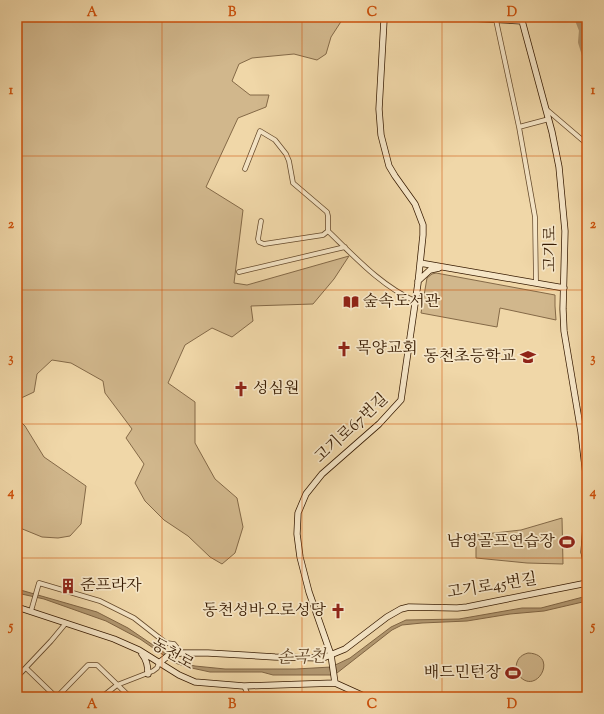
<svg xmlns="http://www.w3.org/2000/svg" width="604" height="714" font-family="'Sorts Mill Goudy','Noto Serif KR',serif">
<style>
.green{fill:#d1b78c;stroke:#846947}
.water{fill:#b19770;stroke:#806544}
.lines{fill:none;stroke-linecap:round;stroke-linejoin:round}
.river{stroke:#b19770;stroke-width:8}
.street-casing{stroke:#654a2c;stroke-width:5.5}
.secondary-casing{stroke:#371b02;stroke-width:7}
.street{stroke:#f5e5c6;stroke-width:4}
.secondary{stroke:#f5e5c6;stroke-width:5.5}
.grid{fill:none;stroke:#cd500a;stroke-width:1;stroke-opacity:0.55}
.labels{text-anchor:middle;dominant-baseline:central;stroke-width:3.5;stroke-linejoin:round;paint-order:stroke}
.street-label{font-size:16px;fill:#371b02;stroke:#f5e5c6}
.poi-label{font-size:16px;fill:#371b02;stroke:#f5e5c6;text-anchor:start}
.water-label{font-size:17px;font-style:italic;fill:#624628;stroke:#f5e5c6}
.neatline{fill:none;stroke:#cd500a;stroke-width:1.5}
.grid-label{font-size:13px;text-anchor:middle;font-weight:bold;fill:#cd500a}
</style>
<rect width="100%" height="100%" fill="#f0d7a8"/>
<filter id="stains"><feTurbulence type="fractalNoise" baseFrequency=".005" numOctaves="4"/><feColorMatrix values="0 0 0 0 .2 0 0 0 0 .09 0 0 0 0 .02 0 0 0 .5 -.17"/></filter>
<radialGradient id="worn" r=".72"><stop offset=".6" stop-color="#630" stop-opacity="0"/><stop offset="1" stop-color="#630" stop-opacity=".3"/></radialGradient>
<path class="green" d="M17,17H287L308,19L311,17H344L331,37L326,54L317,60L294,54L252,58L239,64L232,81L250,95H269L266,107L238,118L206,187L243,210L234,283L247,285L349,256L334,279L313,304L251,306L253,321L232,337L212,328L185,345L168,383L195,402V443L215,479L237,498L243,527L235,553L222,564L210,557L188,536L164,520L145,501L135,483L144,464L126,438L132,429L105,393L103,381L71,363L52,360L37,374L34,392L17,400Z
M436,273L555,295V306L556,320L500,308L497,327L421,313L427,278L432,274Z
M17,418L25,426L44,457L86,486L81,524L70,536L58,538L42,537L20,528L17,525Z
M562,518L563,564L527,563L476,558V535L521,530Z
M528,653C561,654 535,700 517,673L518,676L510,677L509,671L516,669C516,660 520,655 528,653Z"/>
<path class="water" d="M17,589L97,612L128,628L178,662L195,666L225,669H296L331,667L350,658L391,627L406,620L459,619L522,608H541L587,596V601L544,611L510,614L467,621L422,623L402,625L392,630L337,673L331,675H273L262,672H210L187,667L175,663L140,639L106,621L44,599L17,593Z"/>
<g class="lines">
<path class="river" d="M578,17L583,30L582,42L587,58"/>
<defs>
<path id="street" d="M496,20L519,127L535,217L536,283
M546,109L587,144
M519,127L549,119
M245,169L260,131L275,140L286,154L289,161L293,183L327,212L328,216V231C355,257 381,286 415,301
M261,221L258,239L259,242L264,244L323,235L328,231
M239,272L345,247
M31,611L39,583L100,601L134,618L166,643L174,644L181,653
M26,668L56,697
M17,677L51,641L66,623
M244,686L249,697
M57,697L88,665H97L130,697
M102,697L117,685L153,671L157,668L159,663"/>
<path id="secondary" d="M449,17L522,21
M521,17L552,132L559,167L565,231L563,309L564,331L581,432L587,484
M420,263L564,288
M418,281L430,270L439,268
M587,511L584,552L587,567
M17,607L114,639L139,650L179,675L195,682L244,686L335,683L366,697
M142,654C147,660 148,666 148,674
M159,663L169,655L181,653H208L275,657L323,658L345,649L387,617L401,609L409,607L457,608L467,607L587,583
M335,683L331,655L309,592L300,557L297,534L298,513L306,494L322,474L379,424L401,400L418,283L423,235V225L415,204L395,176L389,166L381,135L379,109L384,20L385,17"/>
</defs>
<use href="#street" class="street-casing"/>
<use href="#secondary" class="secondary-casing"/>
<use href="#street" class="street"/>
<use href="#secondary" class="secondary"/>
</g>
<path class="grid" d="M162,17V697M302,17V697M442,17V697M17,156H587M17,290H587M17,424H587M17,558H587"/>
<defs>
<symbol id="library-bare" viewBox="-9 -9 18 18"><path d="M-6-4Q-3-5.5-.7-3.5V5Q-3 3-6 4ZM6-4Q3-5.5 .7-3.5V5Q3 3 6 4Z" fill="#8f2418" stroke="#f5e5c6" stroke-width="2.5" paint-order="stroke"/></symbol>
<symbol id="church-bare" viewBox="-9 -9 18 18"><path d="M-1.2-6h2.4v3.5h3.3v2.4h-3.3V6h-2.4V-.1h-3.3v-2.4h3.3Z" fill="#8f2418" stroke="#f5e5c6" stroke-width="2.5" paint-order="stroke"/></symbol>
<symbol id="school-bare" viewBox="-9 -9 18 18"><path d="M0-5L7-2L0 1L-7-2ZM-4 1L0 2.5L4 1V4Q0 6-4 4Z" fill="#8f2418" stroke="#f5e5c6" stroke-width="2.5" paint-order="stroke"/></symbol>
<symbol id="stadium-bare" viewBox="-9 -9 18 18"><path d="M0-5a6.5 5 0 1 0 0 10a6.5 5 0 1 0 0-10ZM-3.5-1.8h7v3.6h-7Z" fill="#8f2418" stroke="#f5e5c6" stroke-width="2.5" paint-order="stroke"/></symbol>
<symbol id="building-bare" viewBox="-9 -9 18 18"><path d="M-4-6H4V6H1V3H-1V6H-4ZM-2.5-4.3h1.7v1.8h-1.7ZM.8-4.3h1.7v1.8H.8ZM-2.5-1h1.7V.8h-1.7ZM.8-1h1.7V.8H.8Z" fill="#8f2418" stroke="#f5e5c6" stroke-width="2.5" paint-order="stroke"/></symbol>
</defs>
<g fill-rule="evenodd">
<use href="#library-bare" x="340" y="291" width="22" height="22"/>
<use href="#church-bare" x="333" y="338" width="22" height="22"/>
<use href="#school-bare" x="517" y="346" width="22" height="22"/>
<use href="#church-bare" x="230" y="378" width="22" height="22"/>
<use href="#stadium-bare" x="556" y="531" width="22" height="22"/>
<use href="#building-bare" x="57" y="575" width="22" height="22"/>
<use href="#church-bare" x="327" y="600" width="22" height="22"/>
<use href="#stadium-bare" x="502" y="662" width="22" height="22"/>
</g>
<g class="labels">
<g class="street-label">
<text transform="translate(551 249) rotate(-90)">고기로</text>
<text transform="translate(352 429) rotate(-43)">고기로67번길</text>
<text transform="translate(492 587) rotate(-9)">고기로45번길</text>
<text transform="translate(172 655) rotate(30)">동천로</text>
</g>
<g class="poi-label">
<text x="363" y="302">숲속도서관</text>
<text x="356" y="349">목양교회</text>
<text x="516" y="357" text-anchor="end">동천초등학교</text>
<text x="253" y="389">성심원</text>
<text x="555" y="542" text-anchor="end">남영골프연습장</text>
<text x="80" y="586">준프라자</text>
<text x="326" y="611" text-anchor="end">동천성바오로성당</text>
<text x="501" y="673" text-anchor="end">배드민턴장</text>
</g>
<g class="water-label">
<text transform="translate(301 658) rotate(-1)">손곡천</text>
</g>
</g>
<rect width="604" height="714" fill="none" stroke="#f0d7a8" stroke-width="44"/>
<rect x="22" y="22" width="560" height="670" class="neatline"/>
<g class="grid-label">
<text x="92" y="16">A</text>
<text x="232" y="16">B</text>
<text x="372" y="16">C</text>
<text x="512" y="16">D</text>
<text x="11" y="94">1</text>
<text x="593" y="94">1</text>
<text x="11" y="228">2</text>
<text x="593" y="228">2</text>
<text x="11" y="362">3</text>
<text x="593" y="362">3</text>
<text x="11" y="496">4</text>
<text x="593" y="496">4</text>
<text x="11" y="630">5</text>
<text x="593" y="630">5</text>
<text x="92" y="708">A</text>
<text x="232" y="708">B</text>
<text x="372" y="708">C</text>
<text x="512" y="708">D</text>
</g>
<rect width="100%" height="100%" filter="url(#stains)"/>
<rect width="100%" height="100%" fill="url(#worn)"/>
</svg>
